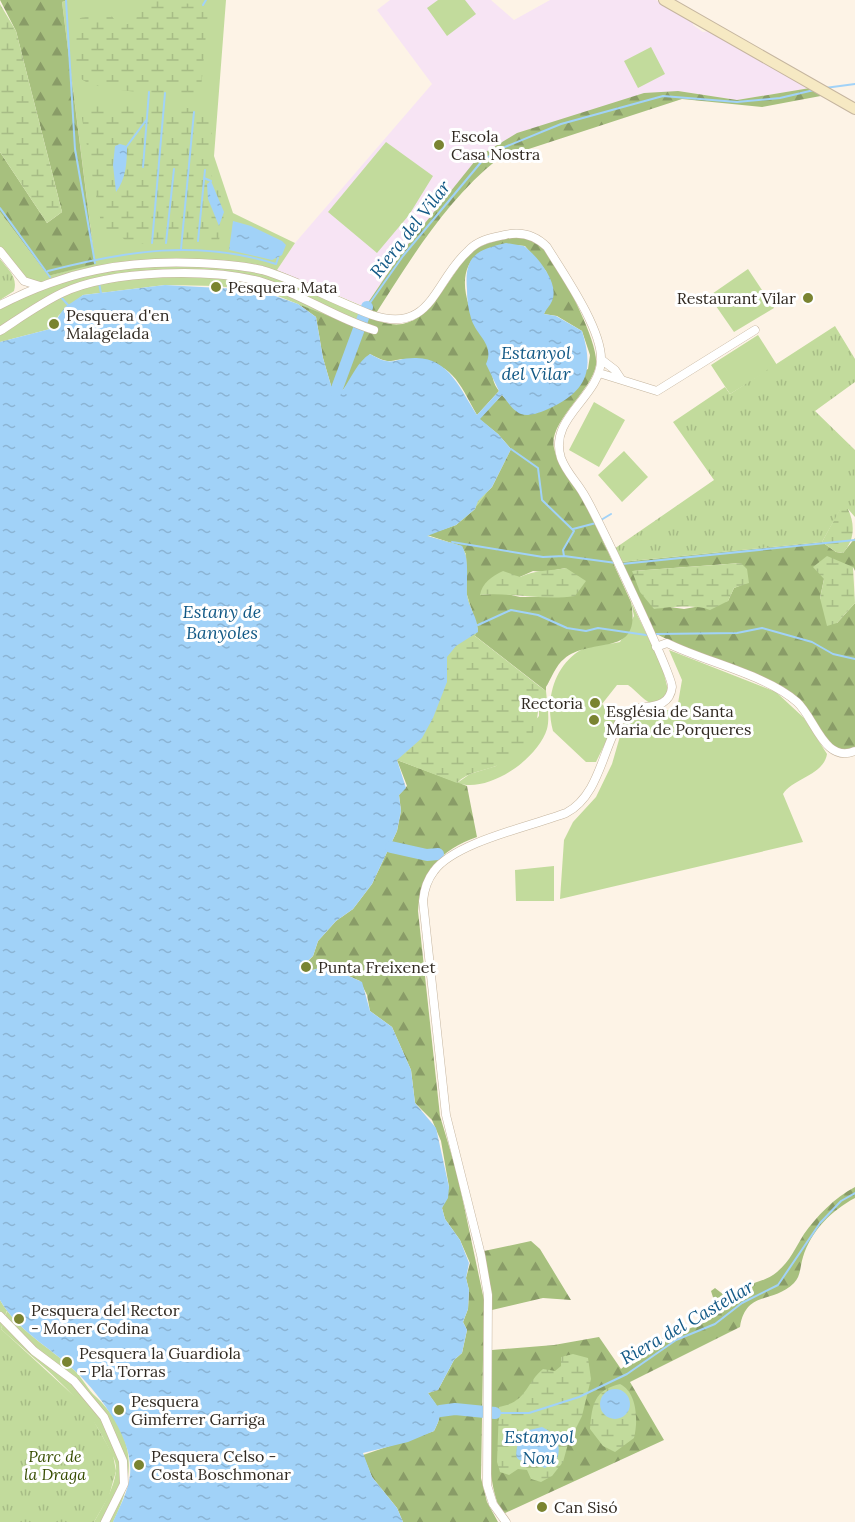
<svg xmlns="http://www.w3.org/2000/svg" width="855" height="1522" font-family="Lora,serif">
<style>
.education{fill:#f7e4f4}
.green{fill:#c2db9c}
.forest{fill:url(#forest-firs);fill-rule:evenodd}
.wetland{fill:url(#wetland-marsh);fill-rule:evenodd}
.park{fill:url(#park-tufts)}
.water{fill:url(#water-ripples)}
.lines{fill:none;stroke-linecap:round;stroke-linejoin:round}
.stream{stroke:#a1d2f8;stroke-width:2}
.river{stroke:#a1d2f8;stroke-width:12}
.street-casing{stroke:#c5b59f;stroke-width:9}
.secondary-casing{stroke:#c5b59f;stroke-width:12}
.street{stroke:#fff;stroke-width:8}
.secondary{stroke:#f6e9c3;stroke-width:10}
.poi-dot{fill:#7a8431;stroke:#fff;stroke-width:2}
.labels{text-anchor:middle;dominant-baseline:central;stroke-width:6;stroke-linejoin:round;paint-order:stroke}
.poi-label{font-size:16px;fill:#312a22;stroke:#fff;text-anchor:start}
.park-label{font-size:16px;font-style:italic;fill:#374d00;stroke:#fff}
.water-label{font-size:18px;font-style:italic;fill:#125986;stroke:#fff}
</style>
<defs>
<pattern id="forest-firs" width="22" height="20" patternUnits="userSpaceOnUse" patternTransform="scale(1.5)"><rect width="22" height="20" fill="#a7c07e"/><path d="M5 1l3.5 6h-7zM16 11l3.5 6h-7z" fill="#899c67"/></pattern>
<pattern id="wetland-marsh" width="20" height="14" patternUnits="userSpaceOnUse" patternTransform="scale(1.5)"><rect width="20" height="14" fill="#c2db9c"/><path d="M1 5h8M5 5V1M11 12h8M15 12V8" fill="none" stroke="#a7bc86"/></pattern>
<pattern id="park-tufts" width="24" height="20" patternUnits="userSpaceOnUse" patternTransform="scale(1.5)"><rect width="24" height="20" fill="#c2db9c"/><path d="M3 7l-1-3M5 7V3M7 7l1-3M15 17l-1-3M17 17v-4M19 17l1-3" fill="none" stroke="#a7bc86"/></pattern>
<pattern id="water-ripples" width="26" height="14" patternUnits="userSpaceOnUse" patternTransform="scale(1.5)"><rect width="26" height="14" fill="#a1d2f8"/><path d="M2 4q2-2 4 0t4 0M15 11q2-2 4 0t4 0" fill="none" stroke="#8bb4d4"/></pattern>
</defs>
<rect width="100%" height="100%" fill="#fdf3e6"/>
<path class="education" d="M390,0H491L514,20L550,0H656L693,21V25L703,32L710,31L810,88L737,100L678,91L517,133L405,248L365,307L277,270L295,243L432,84L377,10Z"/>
<path class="green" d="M68,0H226L214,156L233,213L295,243L277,270L369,309L357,328L268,292L217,286L165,285L83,295L59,315L50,329L0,342V309L34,291L0,247V212L48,276L95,263L62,2Z
M438,0H465L476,14L447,36L427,8Z
M651,47L665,74L638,88L624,61Z
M386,142L433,176L409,215L377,253L328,212Z
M748,269L774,308L734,332L709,296Z
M758,335L777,365L730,394L711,365Z
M594,402L625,420L599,467L569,450Z
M624,451L648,477L622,502L598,475Z
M631,602L662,666L668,690C654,719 642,694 628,685H617L602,704L617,719L596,762H586L553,731C545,702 553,668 579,651C589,644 608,645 620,642L634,616Z
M669,650L776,692L804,718L827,754C824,775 792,779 783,794L803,842L560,899L564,840L573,822L596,797L612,764L625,719L628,714L677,709L682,680Z
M539,686L546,691C547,703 550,718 547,729C538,759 488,794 457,783L470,774L496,766L539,716Z
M554,866V901H516L515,870Z
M0,1300C18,1331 48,1346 73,1369C81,1376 86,1386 93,1394C135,1433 138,1473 113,1522H94C103,1506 114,1489 116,1471C117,1461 111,1453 107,1445C84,1396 40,1365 1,1329L7,1311L0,1310Z"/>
<path class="forest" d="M0,0H68L62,2L95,264L48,276L0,212V152L47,223L62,212L16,31Z
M810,88L826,95L762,107L682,99L498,159C445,201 409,262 373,318C425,345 443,280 471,253C481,244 495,241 508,238C517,237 527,237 535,241C554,253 600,342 596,365C592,391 548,422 554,448C558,468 573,482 582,499C600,532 615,568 631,602C642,660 593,635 564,659C556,665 551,679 546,687V691L474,635L478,629L467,595L466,554L461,546L427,535L456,525L475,509L478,501L492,487L511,449L498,434L479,419L502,395L513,407L588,369L590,355L582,331L557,316L544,314L553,289L546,271L525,246C482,240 454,260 469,306C474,320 483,333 489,347C494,363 488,377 499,391L477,415C458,381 453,362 410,359C388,358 395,367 370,354L343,390L332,389L323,358L316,317L298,304L357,327L369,309L365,307L405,248L479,156L517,133L644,93L678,91L737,100ZM566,568L540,597H520L503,593L480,595L533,571L544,572Z
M855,538V571L853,567L824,579L820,598L837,623L855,603V748L848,751L832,747L800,702L654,633L621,562L822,542L836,552L843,553ZM741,563L744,584L734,588L728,601L684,609L670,607L633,571Z
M397,760L467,786L477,837C440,850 421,872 418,911L440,1116L457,1173L484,1300L481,1478L487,1502L498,1522H403L397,1508L372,1477L363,1455L434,1431C445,1410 438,1409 428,1393L438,1390L454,1360L462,1353L467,1330L463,1322L468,1309L469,1290L466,1278L470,1263L460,1240L445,1219L442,1208L449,1187L441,1141L432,1120L415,1103L411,1070L392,1027L370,1011L367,995L360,981L326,966L306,972L299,970L313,956L318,941L336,921L353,909L372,884L397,831L401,811L399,795L407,786Z
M855,1187V1198C832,1210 811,1231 803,1257C800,1266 801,1276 794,1283C773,1304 746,1290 740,1327L630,1382L664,1440L503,1514C481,1479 491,1393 492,1350L554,1345L599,1337L621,1369C635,1358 647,1346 663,1338C681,1330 703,1327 718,1313L711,1291L715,1288L729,1299C746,1281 763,1284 777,1272C791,1260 795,1248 804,1234C816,1217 835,1197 855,1187Z
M531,1241L540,1249L571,1300L543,1298L492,1310L484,1251Z"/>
<path class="wetland" d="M149,0L203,5L208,11L201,89L195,95C175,93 85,94 77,74C71,58 77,34 80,18L109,13L119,25C135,25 138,18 141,3Z
M0,4L16,31L62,212L47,223L0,152Z
M102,104H148L207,110L213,119L209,171L219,189L225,213L219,240L128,244L118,232H107L101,223L81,113L85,106Z
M510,451C496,478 483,506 458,523C449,530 435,528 427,536L462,546L466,555L467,595L478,629L475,636L539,686C540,722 534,753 496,766C483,771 467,772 457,783L397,760L421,536Z
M840,509H848C855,524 855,540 843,553L836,552L822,542Z
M827,556L853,567L855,603L837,623L827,626L820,598L824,579L813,567Z
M741,563L747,569L749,583L734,588L728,601L710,610C697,604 669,607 654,609L640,592L632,571Z
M566,568L586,581L575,596C543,601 512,592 480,595C482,583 492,576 503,571L520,577C535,570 550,571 566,568Z
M573,1354L588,1358L591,1379L582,1416L568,1444L563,1462L552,1476L541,1482L531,1479L527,1470L518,1469L509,1475L500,1472L497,1462L499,1407C527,1402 525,1384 543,1369L555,1371L561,1366V1357ZM524,1431L541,1465C512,1459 514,1459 521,1432Z
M620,1384C638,1393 638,1422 634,1438L615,1452L603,1446L590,1429C592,1405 594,1390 620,1384Z"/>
<path class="park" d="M0,259C8,269 18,277 14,291L0,300Z
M835,326L855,359V382L815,411L855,450V517L848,509L840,510L822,542L621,562L614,549L714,480L673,422L725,387L730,394Z
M0,1310H7L1,1329L86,1407L113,1455L116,1471L109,1496L94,1522H0Z"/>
<path class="water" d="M120,144L127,146C127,162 126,179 116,192L113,165L115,146Z
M211,181L224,212L219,226L208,199L207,184Z
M233,221L251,226L282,241L286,245L282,255L272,260L229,250Z
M506,243L524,246C537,256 560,283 552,301C550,306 546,309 544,314L556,316L582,331C594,370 588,391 548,409C541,412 530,417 521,414C513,411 507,401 502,395L480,419L498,434L511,449L492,487L478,501L475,509L456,525L427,536L462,546C470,561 466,578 467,595C468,607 478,617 478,632L456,646L447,657V682L433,718L422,738L397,760L406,788L399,795L401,811L397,831L372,884L353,909L336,921L318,941L313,956L299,969L306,972L326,966L362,982L370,1011L392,1027L411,1070L415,1103L436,1128L449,1187L448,1198L442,1208L445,1219L460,1240L469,1263L466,1278L469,1290L468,1309L463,1322L467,1330L462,1353L454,1360L438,1390L428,1393C439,1409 445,1410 434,1431L408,1442L363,1453L372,1477L397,1508L403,1522H113C120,1506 128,1492 130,1475C134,1438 98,1392 73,1369C48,1346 18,1331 0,1300V342L50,329L65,307L83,295L165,285L258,290L298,304L316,317L323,358L332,389L343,390C351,378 358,361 370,354C394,368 392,358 415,358C449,357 461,391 477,415L499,391L486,364C495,344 476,336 471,318C468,309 467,299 467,290C464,257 475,250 506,243Z
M600 1404a15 15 0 1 1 30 0a15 15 0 1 1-30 0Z
M542,1427C556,1433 562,1445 557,1459L545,1468C518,1454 510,1471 521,1432Z"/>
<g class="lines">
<path class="stream" d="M66,0L75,149L95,263
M203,5L206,0
M825,88L855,84
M127,146L147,119
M143,167L149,92
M204,178L211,181
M0,208L50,277
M198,241L205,170
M152,243L165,93
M166,243L174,169
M181,249L194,112
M48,271C126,251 197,239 276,264L278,258
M99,283L101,293
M60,296L68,305
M367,307L403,256L482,161L500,149L561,124L663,96L737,102L780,98L814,90
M511,449L538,468L542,500L574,531L563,550L564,556L616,563
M601,520L611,514
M573,529L596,523
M452,542L543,557L564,556
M622,564L855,540
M478,625L511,610L538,615L567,628L586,631L598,628L646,635
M656,634L737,633L762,628L812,642L833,654L855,659
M495,1413H529L579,1397L627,1374L676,1340L715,1324L742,1303L778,1285L820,1223L841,1201L855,1193"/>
<path class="river" d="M336,391L367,307
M391,847L427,855L438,854
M440,1411L455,1409L495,1413"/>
<defs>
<path id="street" d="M0,251L24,281L40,286
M0,305C66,271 124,260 198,263C219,264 241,265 262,270C299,281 335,301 372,315C432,335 434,281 468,251C478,240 491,238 505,235C522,231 535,235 547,247C563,273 603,330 601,361C599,398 548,418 561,458C566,472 576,481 583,493C595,512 673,676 672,687C669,714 638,702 624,714C603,743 601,795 566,813C532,826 455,842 434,871C427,880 424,890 423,901L446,1115L481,1255L488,1295L487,1485L493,1504L506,1522
M0,331C20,318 41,303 62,293C111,270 214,267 265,283C303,295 337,319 374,330
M602,360L615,370L621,379
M599,373L657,391L755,330
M656,647L667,643C705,662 767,675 797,702C815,718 824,764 855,751
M0,1316L34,1351L74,1381L104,1417L123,1461L124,1484L105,1522"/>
<path id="secondary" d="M664,0L855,109"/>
</defs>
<use href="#street" class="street-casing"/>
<use href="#secondary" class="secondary-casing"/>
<use href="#street" class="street"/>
<use href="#secondary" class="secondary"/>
</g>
<g class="poi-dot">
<circle cx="439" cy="145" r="6"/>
<circle cx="216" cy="287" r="6"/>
<circle cx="808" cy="298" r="6"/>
<circle cx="54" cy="324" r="6"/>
<circle cx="595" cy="703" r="6"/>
<circle cx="594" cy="720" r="6"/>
<circle cx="306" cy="967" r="6"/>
<circle cx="19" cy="1319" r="6"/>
<circle cx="67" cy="1362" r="6"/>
<circle cx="119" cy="1410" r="6"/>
<circle cx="139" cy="1465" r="6"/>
<circle cx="542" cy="1507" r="6"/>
</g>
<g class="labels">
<g class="poi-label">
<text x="451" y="136">Escola<tspan x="451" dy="18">Casa Nostra</tspan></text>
<text x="228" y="287">Pesquera Mata</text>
<text x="796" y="298" text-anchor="end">Restaurant Vilar</text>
<text x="66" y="315">Pesquera d'en<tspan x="66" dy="18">Malagelada</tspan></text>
<text x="583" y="703" text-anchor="end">Rectoria</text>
<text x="606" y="711">Església de Santa<tspan x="606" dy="18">Maria de Porqueres</tspan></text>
<text x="318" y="967">Punta Freixenet</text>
<text x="31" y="1310">Pesquera del Rector<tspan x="31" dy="18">- Moner Codina</tspan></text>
<text x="79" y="1353">Pesquera la Guardiola<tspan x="79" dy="18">- Pla Torras</tspan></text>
<text x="131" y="1401">Pesquera<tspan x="131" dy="18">Gimferrer Garriga</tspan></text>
<text x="151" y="1456">Pesquera Celso -<tspan x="151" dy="18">Costa Boschmonar</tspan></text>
<text x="554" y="1507">Can Sisó</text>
</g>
<g class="park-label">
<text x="55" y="1456">Parc de<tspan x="55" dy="18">la Draga</tspan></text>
</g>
<g class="water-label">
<text transform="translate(410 229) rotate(-52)">Riera del Vilar</text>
<text x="536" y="352">Estanyol<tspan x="536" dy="21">del Vilar</tspan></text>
<text x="222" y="611">Estany de<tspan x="222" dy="21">Banyoles</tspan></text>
<text transform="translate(687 1322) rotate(-30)">Riera del Castellar</text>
<text x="539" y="1436">Estanyol<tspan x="539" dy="21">Nou</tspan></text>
</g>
</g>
</svg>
